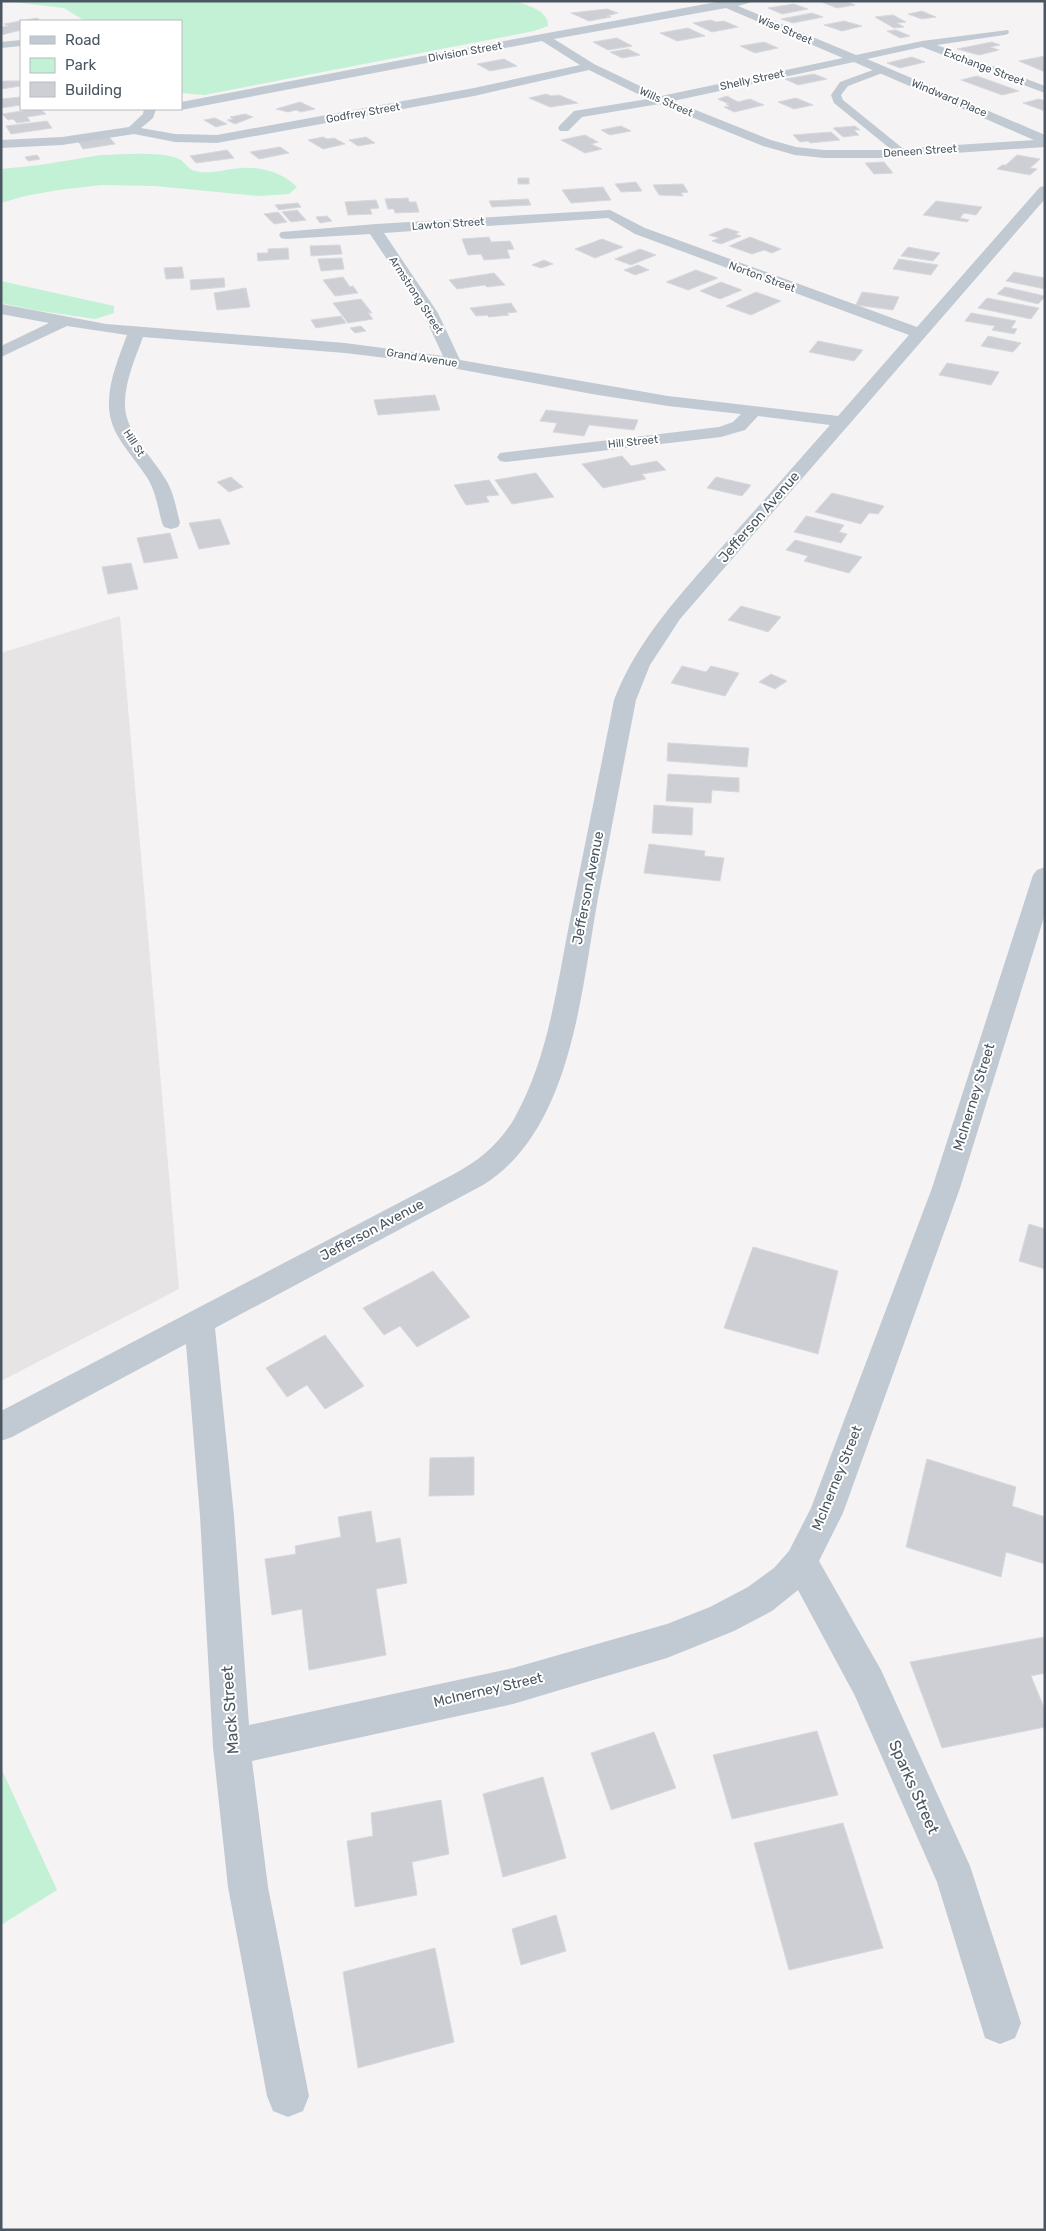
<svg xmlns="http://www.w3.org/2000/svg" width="1046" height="2231" font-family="Rubik,sans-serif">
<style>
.education{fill:#e6e4e5}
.green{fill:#c3f1d5}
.building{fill:#cdcfd5;stroke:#d7d9de}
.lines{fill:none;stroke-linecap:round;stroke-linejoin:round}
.service{fill:#c1cad2;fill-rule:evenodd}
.minor{fill:#c1cad2;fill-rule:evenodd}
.labels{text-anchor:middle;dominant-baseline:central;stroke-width:4;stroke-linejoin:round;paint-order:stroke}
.far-street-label{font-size:11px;fill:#4a5661;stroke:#fff}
.street-label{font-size:14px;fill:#4a5661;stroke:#fff}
.near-street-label{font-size:16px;fill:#4a5661;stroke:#fff}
</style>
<rect width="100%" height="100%" fill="#f5f3f3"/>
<path class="education" d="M120,616L179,1289L1,1381V653Z"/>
<path class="green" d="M5,1H514C526,5 549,10 548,26L534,31L204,95L181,93V21H85L64,8Z
M101,155C125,155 153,151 177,158C185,161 187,169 195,171C209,175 226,169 241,168C260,166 284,173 297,187L289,194L258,196L155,186L102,185L58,190L25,196L1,203V169L40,165Z
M1,281L114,306V313L95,319L34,310L1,303Z
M1,1768L57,1890L1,1925Z"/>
<path class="building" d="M819,1H846L855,5L837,8Z
M794,4L808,9L782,14L768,8Z
M607,9L618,13L607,16L611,17L589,21L571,13Z
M922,11L936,17L922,19L908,14Z
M812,13L823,17L793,23L781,19Z
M893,15L906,22L897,23L904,27L894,28L875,17Z
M37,18L41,21H21V30L1,35V27L8,26L4,24Z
M711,20L716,22L724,21L738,27L712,32L693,23Z
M844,21L862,26L842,31L824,25Z
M688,28L705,36L677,41L660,33Z
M896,30L910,36L900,38L887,31Z
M617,38L632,46L608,50L593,42Z
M764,42L778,48L755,53L740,46Z
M992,42L1000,45L990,47L999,50L979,55L957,49Z
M628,49L640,55L622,58L610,52Z
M1045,56V72L1019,61Z
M912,57L925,62L900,68L887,63Z
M504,59L517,66L490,71L477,64Z
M814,74L827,79L798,85L785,79Z
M977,76L1019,91L1002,95L961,80Z
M4,81H21V86L1,89V82Z
M546,94L551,96L559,95L578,103L550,107L529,98Z
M727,96L738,102L750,99L764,105L734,112L724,107L730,106L726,104H729L718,99Z
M21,97V105L1,108V99Z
M796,98L813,105L794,109L778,102Z
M1039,99L1045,101V111L1023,103Z
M300,102L315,109L301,112L296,110L288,112L276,109Z
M36,109H40L46,114L27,117L30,121L17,123L13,119L8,120L2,114Z
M245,114L253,117L235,124L227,120L233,119L230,117Z
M215,118L227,124L216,127L204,120Z
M47,121L52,128L11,134L6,126Z
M621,126L631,131L610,135L601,130Z
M855,126L860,130H854L859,135L843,137L833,128Z
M831,132L840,140L810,143L808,141L800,142L793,135Z
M585,135L598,142L591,144L602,149L585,153L561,140Z
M109,137L115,144L83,149L78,141Z
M323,137L327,139L334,138L345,144L323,149L308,140Z
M366,137L375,143L358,146L349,140Z
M280,147L289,153L259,159L250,152Z
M227,150L234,158L196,163L190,156Z
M37,155L40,159L28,161L25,157Z
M1017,155L1040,159L1030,168L1037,169L1030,175L997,169L1002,165H1006Z
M884,162L893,173L874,174L865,163Z
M518,178H529V184H518Z
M636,182L642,191L621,192L615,184Z
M683,184L688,192L681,193L683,196L659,195L653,185Z
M603,187L611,200L571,203L562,190Z
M408,198L409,202H416L419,212L395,213L394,209H388L385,199Z
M528,199L531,205L492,207L489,201Z
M376,200L379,208L370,209L372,214L348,215L345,202Z
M936,201L982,207L976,215L964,213L960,218L969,220L967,222L923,215Z
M298,203L301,207L279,210L275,205Z
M297,210L306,220L291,222L282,212Z
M278,212L287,222L274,224L264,214Z
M327,216L332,221L320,223L316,217Z
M726,228L739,232L735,234L741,236L721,244L712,241L719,238L709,235Z
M489,237L491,242L510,241L514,249L507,250L510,258L484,260L481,254L468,255L462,239Z
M750,237L781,249L772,253L764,250L752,254L729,246Z
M602,239L623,247L595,258L575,249Z
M340,245L342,254L311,256L310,246Z
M908,247L940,253L933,261L901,256Z
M288,248L289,259L258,261L257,253H268V249Z
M640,249L656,255L631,265L615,259Z
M342,258L344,269L321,271L318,259Z
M899,259L938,265L931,275L893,269Z
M544,260L553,264L541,268L532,265Z
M638,265L649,270L635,275L624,270Z
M182,267L184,278L166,279L164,268Z
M696,270L718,278L688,290L666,282Z
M1014,272L1045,278V289L1006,281Z
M494,273L505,285L487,287L485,285L457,289L449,280Z
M343,277L350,287L353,286L358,293L335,296L323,280Z
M224,278L225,287L191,290L190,280Z
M721,282L742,290L720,299L700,291Z
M1005,287L1045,296V297L1038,304L997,294Z
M246,288L250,307L217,310L214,293Z
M756,292L781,301L751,315L726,306Z
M862,292L899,297L893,310L856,305Z
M987,298L1039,308L1031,319L978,308Z
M361,299L372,313H368L373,319L348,323L333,303Z
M511,303L517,312L507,313L509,315L489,317L487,315L476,316L470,308Z
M971,313L1016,321L1011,328L1017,329L1014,334L992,330L995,326L965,321Z
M341,316L346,323L316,328L311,320Z
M361,326L366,331L355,333L350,328Z
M988,336L1021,343L1013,352L981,346Z
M818,341L863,350L854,361L809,352Z
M947,363L999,372L991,385L939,375Z
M435,395L440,410L378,415L374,400Z
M546,410L638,420L634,430L589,425L584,436L553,432L557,423L540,421Z
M622,456L631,466L657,461L666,470L642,474L646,479L603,488L582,464Z
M536,473L554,497L512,504L495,480Z
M231,477L243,487L229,492L217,482Z
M716,477L751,485L742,496L707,488Z
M489,480L499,495L486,496L489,502L466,505L454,485Z
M832,493L884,506L878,514L869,513L861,524L815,512Z
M806,516L844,525L839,532L847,534L841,543L794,532Z
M220,519L230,544L199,549L189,523Z
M170,533L178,558L144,563L137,538Z
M795,540L862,557L849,573L804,561L808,556L786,550Z
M131,563L138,589L108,594L102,567Z
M741,606L781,617L768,632L728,620Z
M682,666L706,672L711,666L739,673L725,696L671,683Z
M771,674L787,681L775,689L759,682Z
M668,743L749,748L747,767L667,761Z
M668,774L739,778V792L712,790L711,803L666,801Z
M654,805L693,808L692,835L652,833Z
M649,844L705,851L704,856L724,858L720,881L644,873Z
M1029,1224L1045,1229V1269L1019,1261Z
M753,1247L838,1271L818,1354L724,1328Z
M433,1271L470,1317L417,1347L400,1326L384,1335L363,1308Z
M325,1335L364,1386L325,1409L307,1385L287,1397L266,1368Z
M474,1457V1495L429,1496L430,1458Z
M927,1459L1016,1487L1012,1506L1045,1517V1564L1006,1552L1001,1577L906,1547Z
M371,1511L376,1543L400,1538L407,1583L376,1589L386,1655L309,1670L302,1609L272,1615L265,1559L296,1554L295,1546L341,1537L338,1517Z
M1044,1637L1045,1673L1031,1676L1045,1710V1727L942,1748L910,1662Z
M817,1731L838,1795L732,1819L713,1755Z
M654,1732L676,1788L611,1810L591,1753Z
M543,1777L566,1858L503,1877L483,1794Z
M441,1800L449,1854L412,1862L417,1895L355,1907L347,1841L373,1836L371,1813Z
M843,1823L883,1948L789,1970L754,1843Z
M556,1915L566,1951L521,1965L512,1929Z
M435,1948L454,2042L358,2068L343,1972Z"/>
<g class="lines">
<path class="service" d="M881,67L886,70L885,72L848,86L841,95L843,100L906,151L908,153L906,155H898L834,103L831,95L840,82Z"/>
<path class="minor" d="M722,1H755L738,6L856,55L922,41L1008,30L1009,32L1008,34L1004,35L937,45L1045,86V93L922,47L867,59L1045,135V147L879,158H824L795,155L763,146L659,104L582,117L568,131H560L558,128L560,125L574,111L648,99L589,70L474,96L217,143L175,142L134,134L62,145L1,148V140L62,137L129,127L143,114L144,109H156L153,118L141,128L175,134L217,135L474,88L580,65L542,41L181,110L178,109H181V102L433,54ZM726,8L843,58L661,96L594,64L554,39ZM854,62L1034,140L879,150H824L796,147L771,140L673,101Z
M21,40V46L1,48V42Z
M1045,186V199L680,619L650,665L636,700C623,766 611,832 598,898C581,991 572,1130 483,1185L215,1328L234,1516L249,1725L513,1668L667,1624L710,1607L748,1587L774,1568L789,1551L811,1508L932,1188L1033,875L1037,870L1045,867V914L960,1188L843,1513L819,1561L881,1670L970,1866L1021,2023L1015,2038L1000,2044L985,2038L937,1882L855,1696L798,1590L772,1611L734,1631L667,1658L513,1704L252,1761L268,1887L309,2096L303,2111L288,2117L273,2111L267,2096L228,1887L213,1747L200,1516L186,1344L12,1437L1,1441V1411L454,1174C479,1161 499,1144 514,1119C549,1057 557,984 571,915C585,843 600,772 614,700C637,640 680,595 721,548C758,507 794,466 830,425L758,416L745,430L721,437L506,462L500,461L497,457L500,453L719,427L733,422L741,414L668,406L592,394L420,362L345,353L143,337C135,359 124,383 125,407C127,435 152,456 166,480C174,493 176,508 180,523L178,527L171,529L164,527L162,523C158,508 156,493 148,479C134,456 109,435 109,406C108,382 119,357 127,335L67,326L1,357V346L49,323L1,314V304L106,324L345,343L443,356L423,313L370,234L286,239L281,238L279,235L281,232L376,224L610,210L645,228L917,327L1040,187ZM608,218L635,234L909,335L838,416L668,396L460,360L438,313L384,233Z"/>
</g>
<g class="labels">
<g class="far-street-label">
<text transform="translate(785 30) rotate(23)">Wise Street</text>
<text transform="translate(465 52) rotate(-10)">Division Street</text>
<text transform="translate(984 67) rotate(21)">Exchange Street</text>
<text transform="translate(752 80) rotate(-12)">Shelly Street</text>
<text transform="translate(949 98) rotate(23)">Windward Place</text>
<text transform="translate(666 102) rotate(24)">Wills Street</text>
<text transform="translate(363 113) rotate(-10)">Godfrey Street</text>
<text transform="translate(920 151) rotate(-4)">Deneen Street</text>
<text transform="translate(448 224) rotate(-4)">Lawton Street</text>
<text transform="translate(762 277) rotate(20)">Norton Street</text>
<text transform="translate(416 295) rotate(57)">Armstrong Street</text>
<text transform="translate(422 358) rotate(9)">Grand Avenue</text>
<text transform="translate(633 442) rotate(-6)">Hill Street</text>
<text transform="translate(134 443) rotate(57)">Hill St</text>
</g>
<g class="street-label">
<text transform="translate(759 517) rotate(-49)">Jefferson Avenue</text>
<text transform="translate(588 888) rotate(-79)">Jefferson Avenue</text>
<text transform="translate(974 1097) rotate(-73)">McInerney Street</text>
<text transform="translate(372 1230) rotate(-28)">Jefferson Avenue</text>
<text transform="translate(837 1478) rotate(-68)">McInerney Street</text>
<text transform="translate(488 1690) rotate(-13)">McInerney Street</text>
</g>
<g class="near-street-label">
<text transform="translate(230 1710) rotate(-94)">Mack Street</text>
<text transform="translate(914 1787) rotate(66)">Sparks Street</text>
</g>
</g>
<rect width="1046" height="2231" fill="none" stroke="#4a5661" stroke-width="5"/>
<rect x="20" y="20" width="162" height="90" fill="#ffffff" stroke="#b7bbc0"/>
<rect x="30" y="36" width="25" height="8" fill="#c1cad2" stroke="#b7bbc0"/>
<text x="65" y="45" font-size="15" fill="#4a5661">Road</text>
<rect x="30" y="58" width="25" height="15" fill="#c3f1d5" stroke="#b7bbc0"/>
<text x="65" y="70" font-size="15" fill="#4a5661">Park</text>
<rect x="30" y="82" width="25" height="15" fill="#cdcfd5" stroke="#b7bbc0"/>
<text x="65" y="95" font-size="15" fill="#4a5661">Building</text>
</svg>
